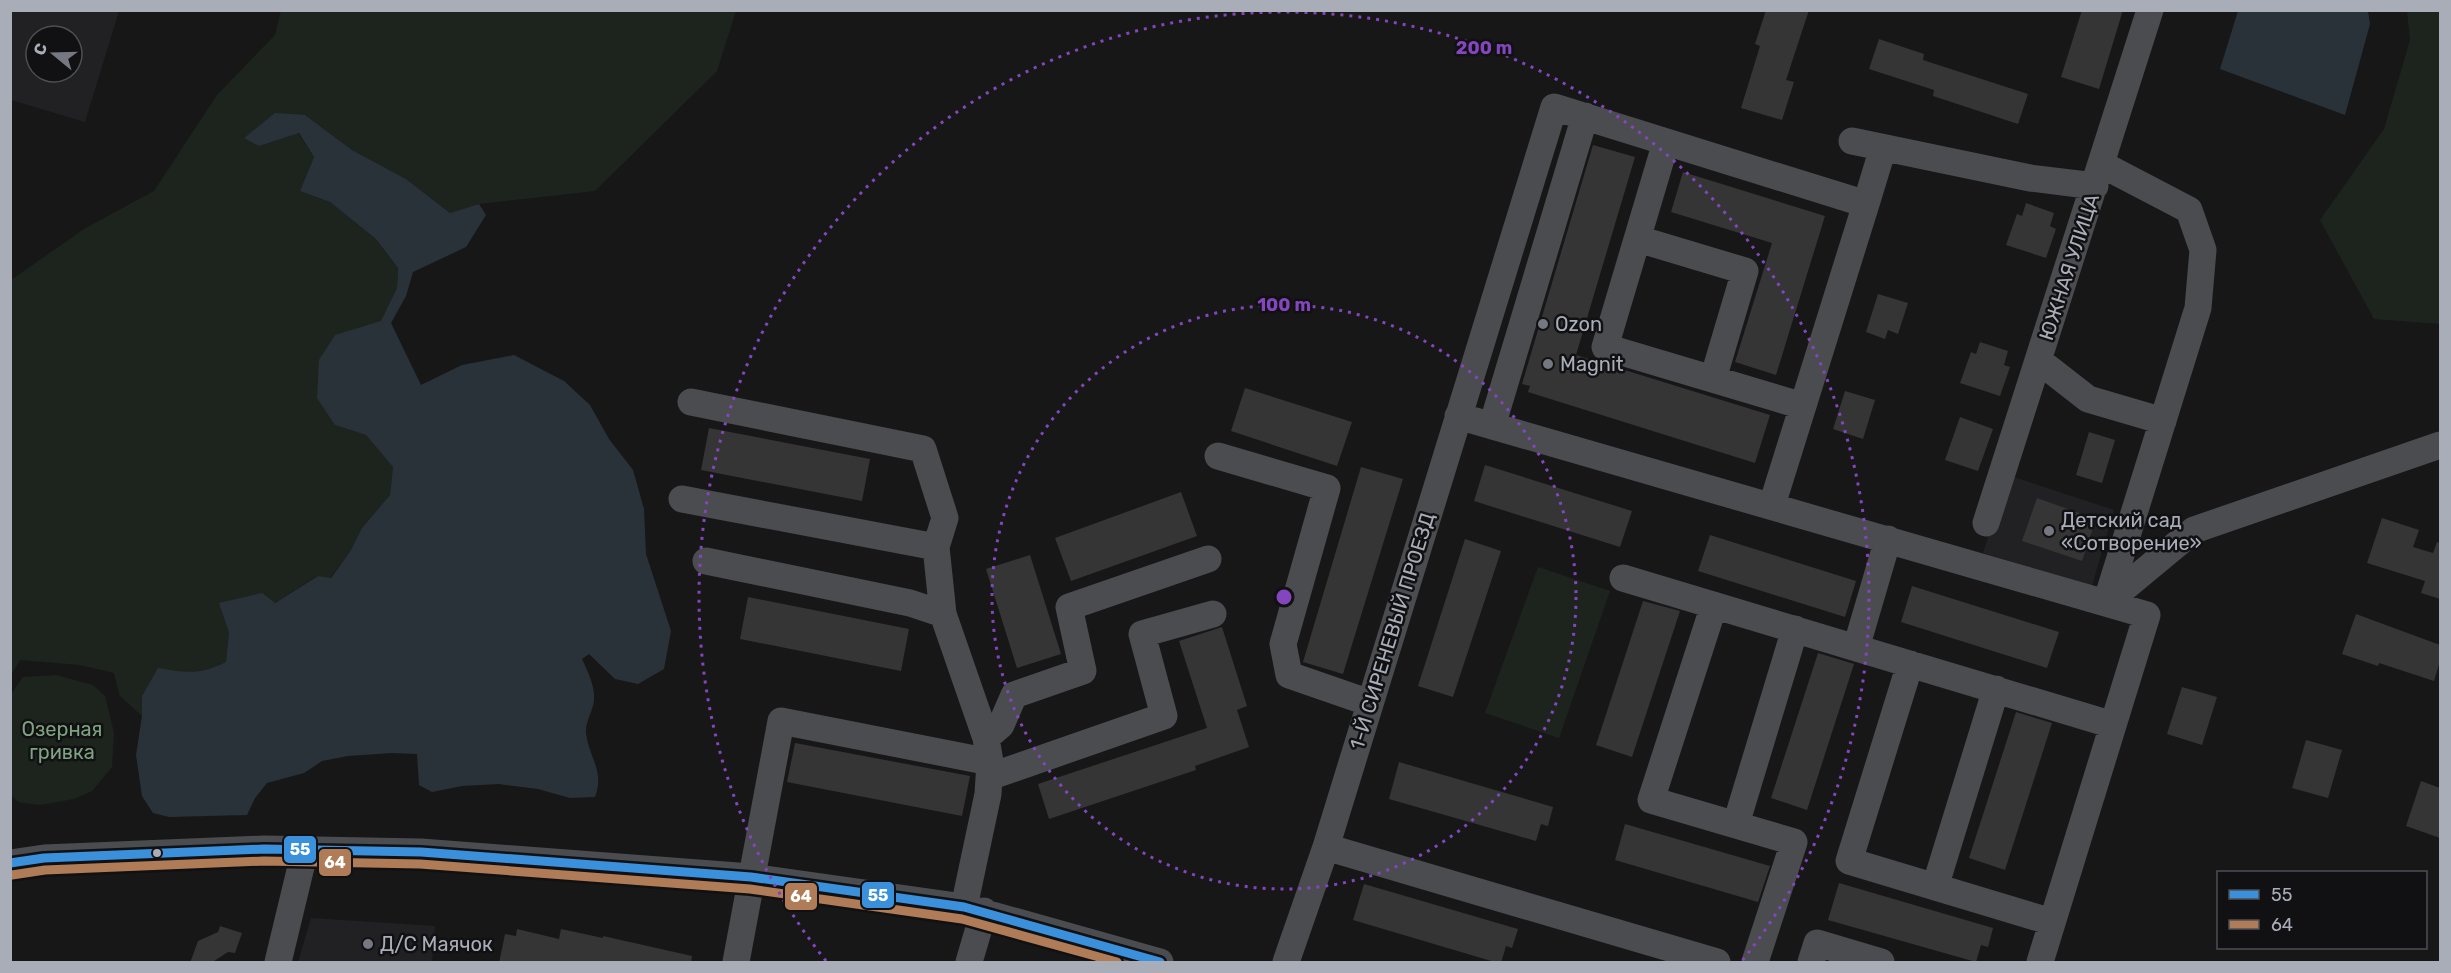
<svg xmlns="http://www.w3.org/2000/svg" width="2451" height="973" font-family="Rubik,sans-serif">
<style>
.built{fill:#212123;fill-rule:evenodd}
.green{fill:#1d241e}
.water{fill:#2a3239}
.building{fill:#353536}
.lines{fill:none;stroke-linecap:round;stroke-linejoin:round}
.minor{stroke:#4b4c50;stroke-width:27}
.bus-1-casing{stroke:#111113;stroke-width:14}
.bus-2-casing{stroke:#111113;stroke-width:14}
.bus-1{stroke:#3a90db;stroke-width:9}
.bus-2{stroke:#b07c57;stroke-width:9}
.ring{fill:none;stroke:#8446be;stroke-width:3;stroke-dasharray:3 6}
.poi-dot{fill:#757880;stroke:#111113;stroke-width:2}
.bus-dot{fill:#a8adb8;stroke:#111113;stroke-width:2}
.labels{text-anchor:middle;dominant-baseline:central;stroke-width:5;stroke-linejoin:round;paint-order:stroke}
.street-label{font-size:20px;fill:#a8adb8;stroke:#111113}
.poi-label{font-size:20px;fill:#a8adb8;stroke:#111113;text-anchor:start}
.park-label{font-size:20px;fill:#7fa381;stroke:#111113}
.centre{fill:#8446be;stroke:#111113;stroke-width:3}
.ring-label{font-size:18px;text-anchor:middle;font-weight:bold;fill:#8446be;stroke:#111113;stroke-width:5;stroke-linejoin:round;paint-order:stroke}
.line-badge{stroke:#111113;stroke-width:2}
.badge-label{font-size:16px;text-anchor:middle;font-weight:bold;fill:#fff}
</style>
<rect width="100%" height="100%" fill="#171717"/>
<path class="built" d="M10,11H119L85,122L11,100ZM36,36H72V72H36Z
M2008,475L2114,510L2092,586L1983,553Z
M311,918L435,926L432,962H298Z"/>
<path class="green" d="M281,11H736L717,71L595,191L479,204L450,213L406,179L352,150L305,115L244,137L259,146L298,133L314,157L300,191L330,202L376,239L398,268L397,288L381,322L362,328L335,425L366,435L393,467L390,495L362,528L351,550L330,578L317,576L229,632L226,662C199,675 187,673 158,669L142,696V716L120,696L114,673L80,665L20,660L11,675V280L84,229L154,191L217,95L275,35Z
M2407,11H2440V324L2374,319L2320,220L2384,129L2410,40Z
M1538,567L1610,591L1559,738L1485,713Z
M56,675L93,685L105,696L114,733L112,767L92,791L74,799L40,805L18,802L11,795V694L23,677Z"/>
<path class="water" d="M2238,11H2368L2370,24L2345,115L2220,69Z
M275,113L305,115L352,150L406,179L450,213L479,204L486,215L466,247L413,272L406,296L391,323L421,385L462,365L514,355L564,381L590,405L609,439L633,470L644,509L646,554L671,631L664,669L638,684L615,679L589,654L582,659C588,672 595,686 594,700C593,711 585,722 586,733C589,758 605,771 595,797L570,798L538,789L499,784L462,786L432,792L419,785L417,754L392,753L348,756L322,761L304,773L267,783L255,798L247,815L169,817L153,813L142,796L136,755L142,716V696L158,668C187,673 199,675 226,662L229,632L219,603L262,593L275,603L318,576L331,578L351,550L362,528L390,495L393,467L366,435L335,425L317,398L319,360L335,335L381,321L397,288L398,268L376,239L330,202L300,191L314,157L299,133L259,146L244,138Z"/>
<path class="building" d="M1766,10H1809L1786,80L1794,82L1782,120L1741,108L1760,46L1755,44Z
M2082,10H2123L2099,89L2061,77Z
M1879,39L1924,54L1923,60L2028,94L2018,124L1933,96L1934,90L1869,69Z
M1593,145L1635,157L1576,355L1770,415L1755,463L1528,392L1530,386L1522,384Z
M1683,172L1825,216L1776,375L1735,362L1772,243L1671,212Z
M2026,203L2054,213L2050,226L2056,229L2046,258L2006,245L2017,214L2022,216Z
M1878,294L1908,303L1898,334L1888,330L1885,339L1866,332Z
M1980,342L2008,351L2004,365L2010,367L2000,396L1960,383L1971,352L1976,354Z
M1245,388L1352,422L1337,466L1231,431Z
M1845,391L1875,400L1863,439L1833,429Z
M1960,417L1993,429L1978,471L1945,460Z
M709,428L870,459L862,501L701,470Z
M2089,432L2115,440L2102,483L2076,475Z
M1485,465L1632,511L1620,547L1474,501Z
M1361,467L1403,479L1343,674L1303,662Z
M1181,492L1197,536L1071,581L1055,538Z
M2037,498L2096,519L2082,561L2022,541Z
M2382,518L2419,530L2413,547L2433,553L2437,542L2440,543V599L2421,593L2425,581L2367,563Z
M1710,535L1856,581L1845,617L1698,571Z
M1465,539L1501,551L1453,697L1418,686Z
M1030,555L1061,654L1017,668L986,569Z
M1912,586L2059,632L2047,668L1901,622Z
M748,597L909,629L901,671L740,639Z
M1643,601L1680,611L1632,757L1596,745Z
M2356,614L2440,645V661L2434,681L2379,663L2378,666L2342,654Z
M1222,627L1247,706L1237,710L1249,747L1195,766L1196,770L1049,819L1038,784L1207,728L1179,641Z
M1818,653L1854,664L1807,810L1771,798Z
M2182,687L2217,697L2202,745L2167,734Z
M2016,712L2052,723L2005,870L1969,858Z
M2306,740L2342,750L2328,798L2292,788Z
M795,743L970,776L962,816L787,782Z
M1399,762L1553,807L1548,826L1541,824L1536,841L1389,799Z
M2421,781L2440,788V838L2406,826Z
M1625,824L1770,866L1758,902L1615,860Z
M1839,883L1993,928L1988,947L1981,945L1976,962L1828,920Z
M1364,884L1518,929L1512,948L1506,946L1501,963H1498L1353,920Z
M220,926L242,933L235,953L228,952L211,963H190L198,941L218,932Z
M517,929L559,939L561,929L603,938V936L692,956L691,963H499L505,934L516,936Z"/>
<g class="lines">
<path class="minor" d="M1852,141L2030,178L2095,186
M1666,142L1605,347L1803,406
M2101,164L2189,210L2203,250L2198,308L2106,603
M1866,204L1883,148
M1638,239L1745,271L1713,379
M2038,360L2088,399L2163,421
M691,402L923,449L945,518L936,547
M1458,416L2147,615L2040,962
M1492,426L1585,116
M1218,456L1327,488L1283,644L1289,675L1370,703
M682,499L936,547L943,614
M1986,523L2150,10
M706,561L910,603L943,614L986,738L990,762L988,794L964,907
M1623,578L2113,725
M2106,603L2194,530L2440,445
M1714,605L1651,800L1794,842L1755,962
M1856,648L1888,539
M1910,664L1849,861L2052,922
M989,777L1164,716L1142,634L1213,614
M1736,824L1795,629
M1326,847L1717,962
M10,863L44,858L264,849L421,852L751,877L964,907L1160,962
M1935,887L1996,689
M278,962L305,850
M736,962L781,721L990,762L986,738L1001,725L1014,695L1083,671L1069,607L1208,559
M969,962L984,911
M1286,962L1326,847L1554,107L1866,204L1772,505
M1811,962L1817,943L1881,962"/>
<defs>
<path id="bus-1" d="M10,863L44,858L264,849L421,852L751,877L964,907L1160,962"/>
<path id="bus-2" d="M12,875L45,870L264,861L420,864L750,889L962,919L1117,962"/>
</defs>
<use href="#bus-1" class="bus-1-casing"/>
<use href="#bus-2" class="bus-2-casing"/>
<use href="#bus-1" class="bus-1"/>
<use href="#bus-2" class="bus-2"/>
</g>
<g class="ring">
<circle cx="1284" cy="597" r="292"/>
<path d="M826 961A585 585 0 1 1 1742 961"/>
</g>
<g class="poi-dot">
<circle cx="1543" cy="324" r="6"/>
<circle cx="1548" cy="364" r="6"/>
<circle cx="2049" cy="531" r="6"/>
<circle cx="368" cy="944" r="6"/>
</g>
<circle class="bus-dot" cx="157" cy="853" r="5"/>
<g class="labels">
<g class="street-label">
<text transform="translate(2069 267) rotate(-72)">ЮЖНАЯ УЛИЦА</text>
<text transform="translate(1392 631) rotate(-73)">1-Й СИРЕНЕВЫЙ ПРОЕЗД</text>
</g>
<g class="poi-label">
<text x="1555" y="324">Ozon</text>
<text x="1560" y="364">Magnit</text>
<text x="2061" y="520">Детский сад<tspan x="2061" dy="23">«Сотворение»</tspan></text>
<text x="380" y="944">Д/С Маячок</text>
</g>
<g class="park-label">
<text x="62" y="729">Озерная<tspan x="62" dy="23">гривка</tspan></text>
</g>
</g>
<circle cx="1284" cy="597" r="9" class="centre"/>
<g class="ring-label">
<text x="1484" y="54">200 m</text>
<text x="1284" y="311">100 m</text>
</g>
<g class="line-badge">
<rect x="283" y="835" width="34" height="29" rx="6" fill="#3a90db"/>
<rect x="318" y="848" width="34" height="29" rx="6" fill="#b07c57"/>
<rect x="861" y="881" width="34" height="28" rx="6" fill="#3a90db"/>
<rect x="784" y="882" width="34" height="29" rx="6" fill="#b07c57"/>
</g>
<g class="badge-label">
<text x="300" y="855">55</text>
<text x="335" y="868">64</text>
<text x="878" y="901">55</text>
<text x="801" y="902">64</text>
</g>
<rect width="2451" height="973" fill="none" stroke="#a8adb8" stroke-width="24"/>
<rect x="2217" y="871" width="210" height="78" fill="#111113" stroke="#4d4f55" stroke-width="1.5"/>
<rect x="2229" y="890" width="30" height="9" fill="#3a90db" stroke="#4d4f55" stroke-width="1.5"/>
<text x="2271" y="901" font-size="18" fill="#a8adb8">55</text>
<rect x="2229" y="920" width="30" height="9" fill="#b07c57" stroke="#4d4f55" stroke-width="1.5"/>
<text x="2271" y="931" font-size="18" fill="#a8adb8">64</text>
<g transform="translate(54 54) rotate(289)"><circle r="28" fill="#111113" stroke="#4d4f55" stroke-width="1.5"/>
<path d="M0-4.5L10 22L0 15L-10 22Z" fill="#757880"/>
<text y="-9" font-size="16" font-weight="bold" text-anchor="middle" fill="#a8adb8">С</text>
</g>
</svg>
